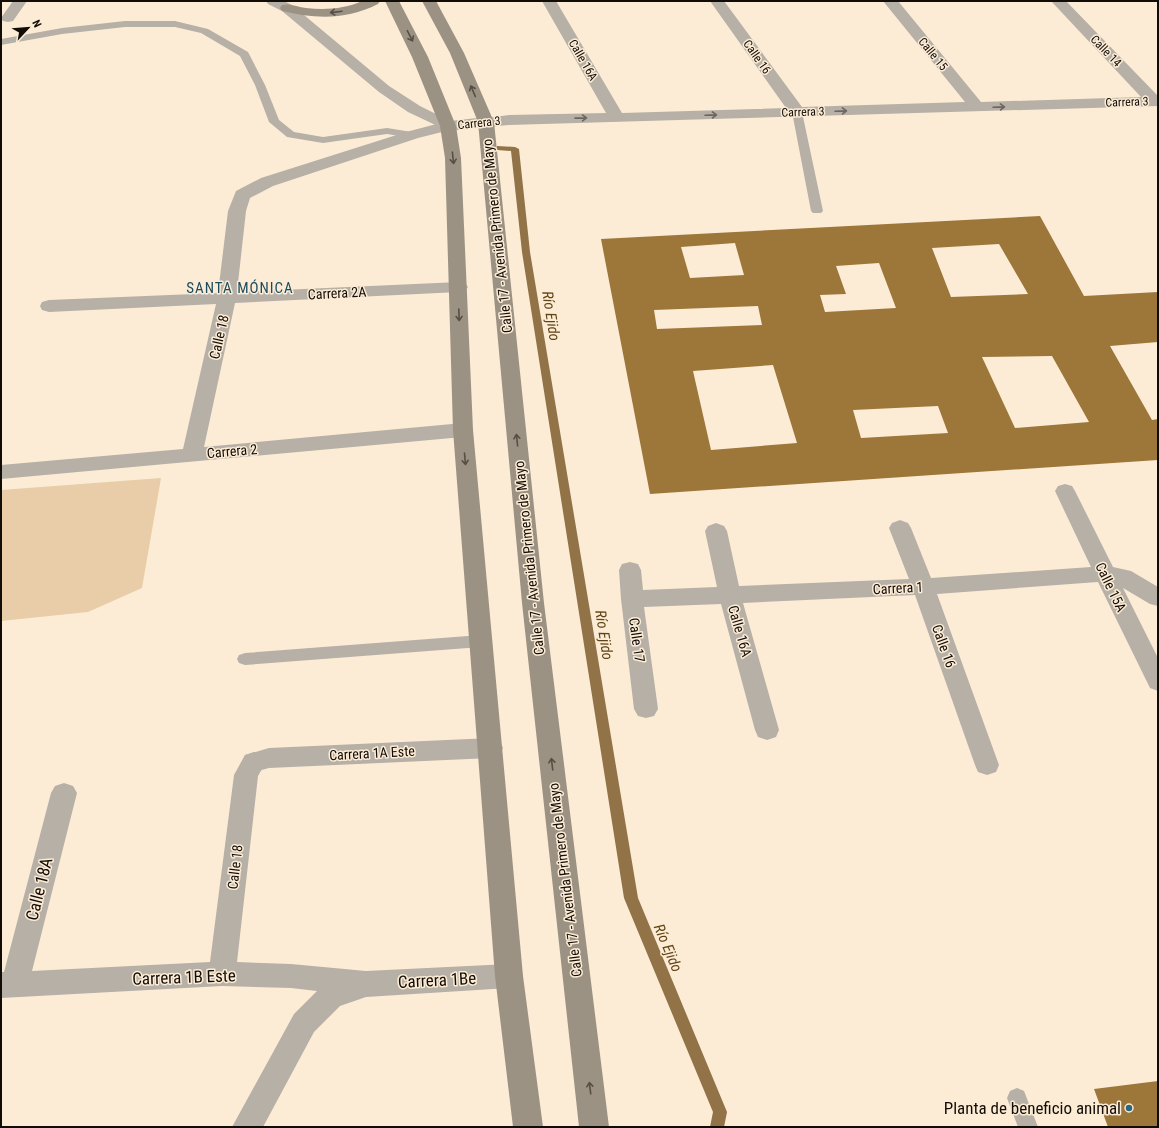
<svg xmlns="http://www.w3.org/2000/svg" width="1159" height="1128" font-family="'Roboto Condensed',sans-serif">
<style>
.green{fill:#e8cda8}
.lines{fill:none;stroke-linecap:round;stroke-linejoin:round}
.stream{fill:#917347;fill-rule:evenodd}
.building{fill:#9d763a;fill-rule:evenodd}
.service{fill:#b7b0a7;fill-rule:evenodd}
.pedestrian{fill:#b7b0a7;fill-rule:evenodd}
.minor{fill:#b7b0a7;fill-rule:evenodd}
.tertiary{fill:#b7b0a7;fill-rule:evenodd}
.secondary{fill:#9c9284;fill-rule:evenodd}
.oneway{stroke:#574f45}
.oneway2{stroke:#6d665f}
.poi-dot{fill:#2b677e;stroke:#fcecd5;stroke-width:1.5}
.labels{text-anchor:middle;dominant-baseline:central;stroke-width:3;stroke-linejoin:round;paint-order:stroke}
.far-street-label{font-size:12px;fill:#120c06;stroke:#fcecd5}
.street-label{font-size:14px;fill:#120c06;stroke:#fcecd5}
.neighbourhood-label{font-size:15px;letter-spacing:1px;fill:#1b4c5e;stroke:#fcecd5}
.water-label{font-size:15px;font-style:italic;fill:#604415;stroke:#fcecd5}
.near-street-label{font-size:17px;fill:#120c06;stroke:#fcecd5}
.near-poi-label{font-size:17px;fill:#120c06;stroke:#fcecd5;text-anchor:end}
</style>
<rect width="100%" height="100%" fill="#fcecd5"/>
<path class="green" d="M161,478L142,588L88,612L1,621V490Z"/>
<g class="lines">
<path class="stream" d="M497,146L515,147L519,149L530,252L638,898L727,1112L724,1127H710L713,1112L624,898L522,252L511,151L497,150Z"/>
</g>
<path class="building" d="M1040,216L1084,296L1158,292V342L1110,346L1152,420L1158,419V460L650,494L601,239ZM735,243L744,275L690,278L681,247ZM999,244L1028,294L951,297L932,248ZM879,263L896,308L825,312L820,295L846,294L836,266ZM758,306L762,325L657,329L654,310ZM1052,356L1089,422L1015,428L982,357ZM773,365L797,443L711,450L693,371ZM938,406L948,433L861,438L853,410Z
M1158,1081V1127H1108L1094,1089Z"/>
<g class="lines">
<path class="service" d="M125,21H175L208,29L248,52L265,85L279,120L294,132L323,137L387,128L412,132L417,135L412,138L387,134L323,143L287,137L269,122L255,85L240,56L201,33L175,27H125L62,34L1,45V39L62,28Z
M797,109L802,112L823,211L821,213H813L811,211L792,112Z
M481,635L487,637L489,641L487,645L481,647L245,665L239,663L237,659L239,655L245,653Z
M1017,1088L1024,1091L1038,1127H1018L1007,1098L1010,1091Z"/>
<path class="pedestrian" d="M491,738L500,741L503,748L500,755L491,758L269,768L254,772L245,769L242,762L245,755L269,748Z"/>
<path class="minor" d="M13,1H27L13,21L8,22L3,21L1,18Z
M542,1H556L622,113L786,108L710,1H724L802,107L965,102L883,1H898L981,102L1141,97L1051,1H1066L1158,96V106L509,125L486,127L480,125L478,122L480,119L509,115L606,113Z
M448,121L454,123L456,126L454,129L418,138L273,186L250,198L246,211L237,292L459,282L465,283L468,287L465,291L459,292L235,303L204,447L463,423L470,425L473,430L470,435L463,437L1,479V465L183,449L216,304L49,312L42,310L40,306L42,302L49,300L218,293L228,211L236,191L261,178L406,132Z
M1065,484L1072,486L1075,491L1113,567L1131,571L1158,587V606L1150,604L1123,588L1158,658V691L1150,688L1098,582L937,594L999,765L996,772L987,775L978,772L975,765L915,595L743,603L779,730L776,737L767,740L758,737L755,730L721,604L644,607L658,709L654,716L646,718L638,716L634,709L621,599L619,570L622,564L630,562L638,564L641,570L643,590L717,587L705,531L708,526L716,523L724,526L727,531L739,586L909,579L889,528L892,523L900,520L908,523L911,528L931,578L1091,567L1055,491L1058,486Z
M254,752L263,755L266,762L258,776L237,962L291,964L366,971L509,964L519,967L523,976L519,985L509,988L366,997L340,1006L314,1032L263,1127H232L294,1014L317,991L291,988L222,986L1,998V972H4L51,793L55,786L64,783L73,786L77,793L32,971L210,962L234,775L245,755Z"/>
<path class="tertiary" d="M266,1H284L292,5L389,86L420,106L450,121L486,117L492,119L494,122L492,125L486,127L448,131L408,112L379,92L282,11L268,4Z"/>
<path class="secondary" d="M362,1H380L378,4C346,20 316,19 282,11L280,8L282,5C290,3 298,7 306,8C325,10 345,9 362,1Z
M385,1H399L428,57L456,126L461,158L473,430L523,976L543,1127H513L495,976L453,430L445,158L440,126L412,57Z
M422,1H436L464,53L494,122L544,603L609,1127H579L522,603L478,122L450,53Z"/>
</g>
<defs><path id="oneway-shaft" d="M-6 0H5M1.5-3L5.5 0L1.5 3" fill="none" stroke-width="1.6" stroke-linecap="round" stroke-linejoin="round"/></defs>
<g class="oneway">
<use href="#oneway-shaft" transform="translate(336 12) rotate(173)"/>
<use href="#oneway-shaft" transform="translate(410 36) rotate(63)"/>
<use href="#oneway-shaft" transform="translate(473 91) rotate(-113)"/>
<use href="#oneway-shaft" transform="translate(453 158) rotate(84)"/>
<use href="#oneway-shaft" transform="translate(459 315) rotate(88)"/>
<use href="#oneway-shaft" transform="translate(517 440) rotate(-96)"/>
<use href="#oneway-shaft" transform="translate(465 459) rotate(85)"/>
<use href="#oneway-shaft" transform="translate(552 764) rotate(-97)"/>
<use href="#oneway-shaft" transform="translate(590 1088) rotate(-97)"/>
</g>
<g class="oneway2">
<use href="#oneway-shaft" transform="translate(999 107) rotate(-2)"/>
<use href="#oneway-shaft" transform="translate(841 111) rotate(-2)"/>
<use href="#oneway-shaft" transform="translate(711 115) rotate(-2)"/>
<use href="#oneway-shaft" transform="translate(581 118) rotate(-1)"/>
</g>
<circle class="poi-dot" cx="1129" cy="1108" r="4"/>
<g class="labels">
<g class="far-street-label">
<text transform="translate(1106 51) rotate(46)">Calle 14</text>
<text transform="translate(933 54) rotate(51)">Calle 15</text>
<text transform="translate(757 57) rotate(55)">Calle 16</text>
<text transform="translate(583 60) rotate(60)">Calle 16A</text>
<text transform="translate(1127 102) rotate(-2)">Carrera 3</text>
<text transform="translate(803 112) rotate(-2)">Carrera 3</text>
<text transform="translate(479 123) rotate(-6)">Carrera 3</text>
</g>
<g class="street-label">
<text transform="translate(497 236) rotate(-96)">Calle 17 - Avenida Primero de Mayo</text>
<text transform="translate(337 293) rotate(-3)">Carrera 2A</text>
<text transform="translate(219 337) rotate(-77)">Calle 18</text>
<text transform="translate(232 451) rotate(-5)">Carrera 2</text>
<text transform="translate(529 558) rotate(-96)">Calle 17 - Avenida Primero de Mayo</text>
<text transform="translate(1111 587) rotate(64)">Calle 15A</text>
<text transform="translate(898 588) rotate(-3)">Carrera 1</text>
<text transform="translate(740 631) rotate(74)">Calle 16A</text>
<text transform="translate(637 640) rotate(82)">Calle 17</text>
<text transform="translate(944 646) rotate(70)">Calle 16</text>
<text transform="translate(372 753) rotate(-3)">Carrera 1A Este</text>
<text transform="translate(235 867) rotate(-83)">Calle 18</text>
<text transform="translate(565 880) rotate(-97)">Calle 17 - Avenida Primero de Mayo</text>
</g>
<g class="neighbourhood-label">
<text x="240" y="288">SANTA MÓNICA</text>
</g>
<g class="water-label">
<text transform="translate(551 316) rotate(81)">Río Ejido</text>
<text transform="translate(604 635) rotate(81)">Río Ejido</text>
<text transform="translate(668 948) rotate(67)">Río Ejido</text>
</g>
<g class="near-street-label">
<text transform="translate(39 889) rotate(-76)">Calle 18A</text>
<text transform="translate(184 977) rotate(-2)">Carrera 1B Este</text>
<text transform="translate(437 980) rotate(-3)">Carrera 1Be</text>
</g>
<g class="near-poi-label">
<text x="1121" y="1108">Planta de beneficio animal</text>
</g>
</g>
<rect width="1159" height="1128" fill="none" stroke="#120c06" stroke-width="4"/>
<g transform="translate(28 28) rotate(64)" stroke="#fcecd5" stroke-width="3" paint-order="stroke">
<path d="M0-3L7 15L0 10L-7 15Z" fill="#120c06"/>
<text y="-6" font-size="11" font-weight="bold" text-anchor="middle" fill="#120c06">N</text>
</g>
</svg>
